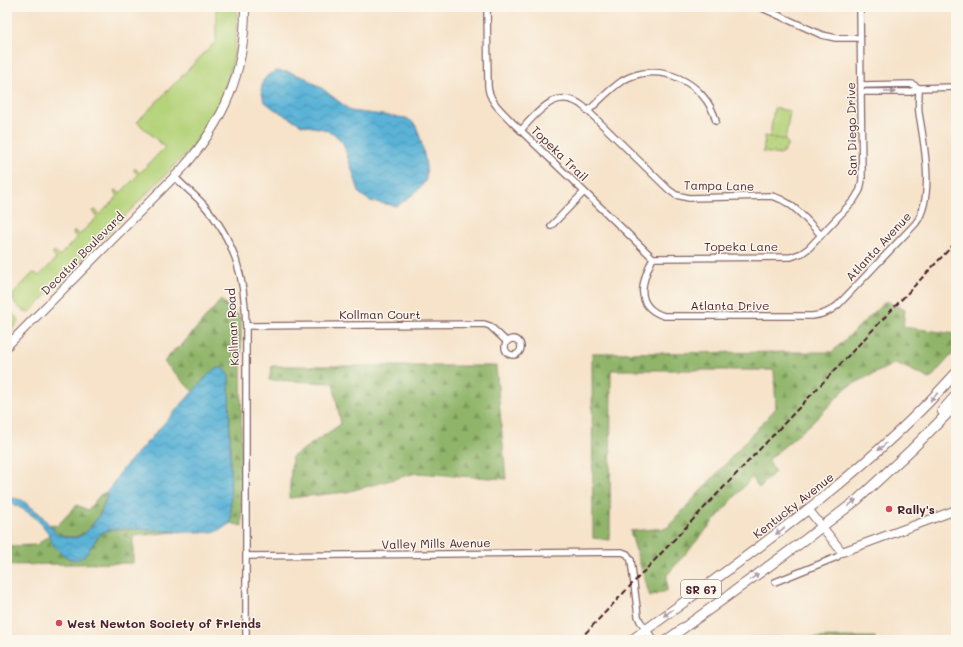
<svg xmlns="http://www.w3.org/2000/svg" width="963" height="647" font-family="Mali,sans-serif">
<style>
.grass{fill:#b5d37a;stroke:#807952}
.forest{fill:url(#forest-firs);stroke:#6d6a4a}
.park{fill:url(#park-dots);stroke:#807952}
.water{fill:url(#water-waves);stroke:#526981}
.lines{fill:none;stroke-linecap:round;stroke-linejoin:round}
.street-casing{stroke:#866463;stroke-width:8}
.secondary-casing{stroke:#866463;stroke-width:10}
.primary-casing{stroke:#866463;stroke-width:11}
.street{stroke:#fff;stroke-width:5.5}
.secondary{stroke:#fff;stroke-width:8}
.primary{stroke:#fff;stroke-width:9}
.rail{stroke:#4a1f2b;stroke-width:2;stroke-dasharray:6 3;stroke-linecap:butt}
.oneway{fill:#ae9aa0}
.poi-dot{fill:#d1495b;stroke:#fbf7ec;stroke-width:1.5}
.labels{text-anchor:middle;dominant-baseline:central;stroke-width:3;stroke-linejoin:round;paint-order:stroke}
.shield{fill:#fbf7ec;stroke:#7f6065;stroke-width:1}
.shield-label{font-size:11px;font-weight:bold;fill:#4a1f2b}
.street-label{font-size:12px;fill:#4a1f2b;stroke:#fbf7ec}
.poi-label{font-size:12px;font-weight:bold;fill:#4a1f2b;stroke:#fbf7ec;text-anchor:start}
</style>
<defs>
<pattern id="forest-firs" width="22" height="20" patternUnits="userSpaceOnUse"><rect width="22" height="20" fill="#90b56a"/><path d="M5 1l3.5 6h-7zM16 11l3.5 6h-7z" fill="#789357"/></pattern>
<pattern id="park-dots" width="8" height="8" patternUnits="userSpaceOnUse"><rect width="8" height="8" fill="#b5d37a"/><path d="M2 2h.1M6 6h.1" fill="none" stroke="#9db56a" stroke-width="1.8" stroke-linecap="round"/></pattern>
<pattern id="water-waves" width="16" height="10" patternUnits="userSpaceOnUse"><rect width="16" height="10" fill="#5ab3d7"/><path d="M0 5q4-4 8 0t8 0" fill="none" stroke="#4c91af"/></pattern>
</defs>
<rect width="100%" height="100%" fill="#fbf7ec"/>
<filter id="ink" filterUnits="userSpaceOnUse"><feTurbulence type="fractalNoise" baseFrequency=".025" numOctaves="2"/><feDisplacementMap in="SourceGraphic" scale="8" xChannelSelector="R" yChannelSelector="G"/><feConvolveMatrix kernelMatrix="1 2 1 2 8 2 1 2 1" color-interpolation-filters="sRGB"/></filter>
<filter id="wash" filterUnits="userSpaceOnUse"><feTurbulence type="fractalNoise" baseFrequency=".012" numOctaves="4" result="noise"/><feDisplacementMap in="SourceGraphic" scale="16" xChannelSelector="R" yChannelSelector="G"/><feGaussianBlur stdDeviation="0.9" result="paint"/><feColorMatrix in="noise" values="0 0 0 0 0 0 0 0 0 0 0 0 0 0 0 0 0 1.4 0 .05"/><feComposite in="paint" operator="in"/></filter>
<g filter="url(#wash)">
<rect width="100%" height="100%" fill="#f6e3ca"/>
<path class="grass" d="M216,7H237C237,66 226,104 190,150L31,311L28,312C21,311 10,301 13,294L33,273H35L39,276L56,259L53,254V252H55L59,256L77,238L73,234L74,231L76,232L79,235L97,217L93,211L95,210L100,214L118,196L114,190H116L120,193L138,175L134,171V169H136L140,173L165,147L137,122L216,41Z
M774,108L790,111L785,140L770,137Z
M7,308L18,319V322L7,335Z"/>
<path class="forest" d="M221,300L241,318L242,526L231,523L229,376L213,370L193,392L164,362L175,349L180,347Z
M886,301L905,310L903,327L956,334V350L930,379L896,363L847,387L813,422L768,460L775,472L759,488L752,477L667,575V590L650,597L630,531L667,528L776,408L774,370H611L610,540L593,538L592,353L832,352Z
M272,366H496L506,479L416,473L347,492L289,498L292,457L341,424L333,383L269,380Z
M108,491C102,509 93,538 70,537C60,537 56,532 50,524L57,526L77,505L88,510L100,495Z
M135,528L176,532L133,536V563L7,565V546L37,545L49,535L56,546L90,549L101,533L113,529Z
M875,637V640H749V638Z"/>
<path class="park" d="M765,136L785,140L788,144L784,152L780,155L763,152Z"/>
<path class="water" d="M276,71L289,72L306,78L323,89L351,111L406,118C410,120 413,122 416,126C420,134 430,173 425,181C419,191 407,199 397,206L370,201L360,194L343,143L333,133L323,129L302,125L274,109L264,101L261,90L263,81L268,75Z
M218,368H223L229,376L231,523C227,525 224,528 220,530C212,533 201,532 193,532C167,532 142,528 116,529C112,529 105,531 102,533C92,540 87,564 71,559C64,557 55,548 51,541C49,537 49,533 46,530C36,516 23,508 7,502V497L22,500L40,514L57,534L67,537L75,538L83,535L92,526L102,511L108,491L121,471L208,375L213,370Z"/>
</g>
<g filter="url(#ink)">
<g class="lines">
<defs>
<path id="street" d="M487,7L488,86C489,102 503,112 513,123L653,258
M760,7L822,35L836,38H860
M861,85L912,84L919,88L956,87
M861,92H910L919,88
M588,111C599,101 610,89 622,81C658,59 706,82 716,121
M521,130C538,112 557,85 584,107L669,190L676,195L689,198L771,196C792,200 807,221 821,235
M174,176C183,186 194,194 203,204C235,239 245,279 246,326V640
M551,226L584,192
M653,258C642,280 633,306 664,316H812C822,315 830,312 838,305L916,223C935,196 924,144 919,113C918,105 919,96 919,88
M653,258L791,257L802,253L809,248L854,200L860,190L862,180L860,7
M246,326L484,324L490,326L507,342
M505 347a8 8 0 1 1 16 0a8 8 0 1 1-16 0Z
M246,556L622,552L627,554L631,560L638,616L640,621L654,640
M775,582L837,557L842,552"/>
<path id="secondary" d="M7,346L182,169C225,120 245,73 245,7
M808,509L842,552L956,510"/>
<path id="primary" d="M942,411L956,395
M632,640C745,557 862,478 956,373
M667,640L802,542L857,500L912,449L956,405"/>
</defs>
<use href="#street" class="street-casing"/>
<use href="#secondary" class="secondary-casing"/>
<use href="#primary" class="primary-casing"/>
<use href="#street" class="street"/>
<use href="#secondary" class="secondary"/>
<use href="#primary" class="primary"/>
<path class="rail" d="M579,640L956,242"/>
</g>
<defs><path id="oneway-solid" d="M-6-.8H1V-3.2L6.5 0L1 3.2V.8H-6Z"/></defs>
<g class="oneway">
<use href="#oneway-solid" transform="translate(890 92)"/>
<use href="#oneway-solid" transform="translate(934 397) rotate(133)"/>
<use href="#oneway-solid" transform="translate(882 447) rotate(138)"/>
<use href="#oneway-solid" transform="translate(852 503) rotate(-37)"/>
<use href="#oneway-solid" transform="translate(780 531) rotate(143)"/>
<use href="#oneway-solid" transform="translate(754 577) rotate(-36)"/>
<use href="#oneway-solid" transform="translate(668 613) rotate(144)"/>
</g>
</g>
<g class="poi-dot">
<circle cx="889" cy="509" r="4"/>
<circle cx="59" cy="623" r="4"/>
</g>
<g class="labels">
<rect class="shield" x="681" y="580" width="40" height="18" rx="3"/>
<g class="shield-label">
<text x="701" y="589">SR 67</text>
</g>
<g class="street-label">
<text transform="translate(851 129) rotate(-91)">San Diego Drive</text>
<text transform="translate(560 153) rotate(44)">Topeka Trail</text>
<text transform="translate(719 185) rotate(1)">Tampa Lane</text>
<text x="741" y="246">Topeka Lane</text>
<text transform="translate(878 246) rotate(-47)">Atlanta Avenue</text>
<text transform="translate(82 253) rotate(-45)">Decatur Boulevard</text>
<text x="730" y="305">Atlanta Drive</text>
<text x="380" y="314">Kollman Court</text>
<text transform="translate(232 327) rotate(-93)">Kollman Road</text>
<text transform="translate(793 505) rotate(-38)">Kentucky Avenue</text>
<text transform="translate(436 543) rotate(-1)">Valley Mills Avenue</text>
</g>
<g class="poi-label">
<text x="897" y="509">Rally's</text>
<text x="67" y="623">West Newton Society of Friends</text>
</g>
</g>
<rect width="963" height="647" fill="none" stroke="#fbf7ec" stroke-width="24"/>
</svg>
